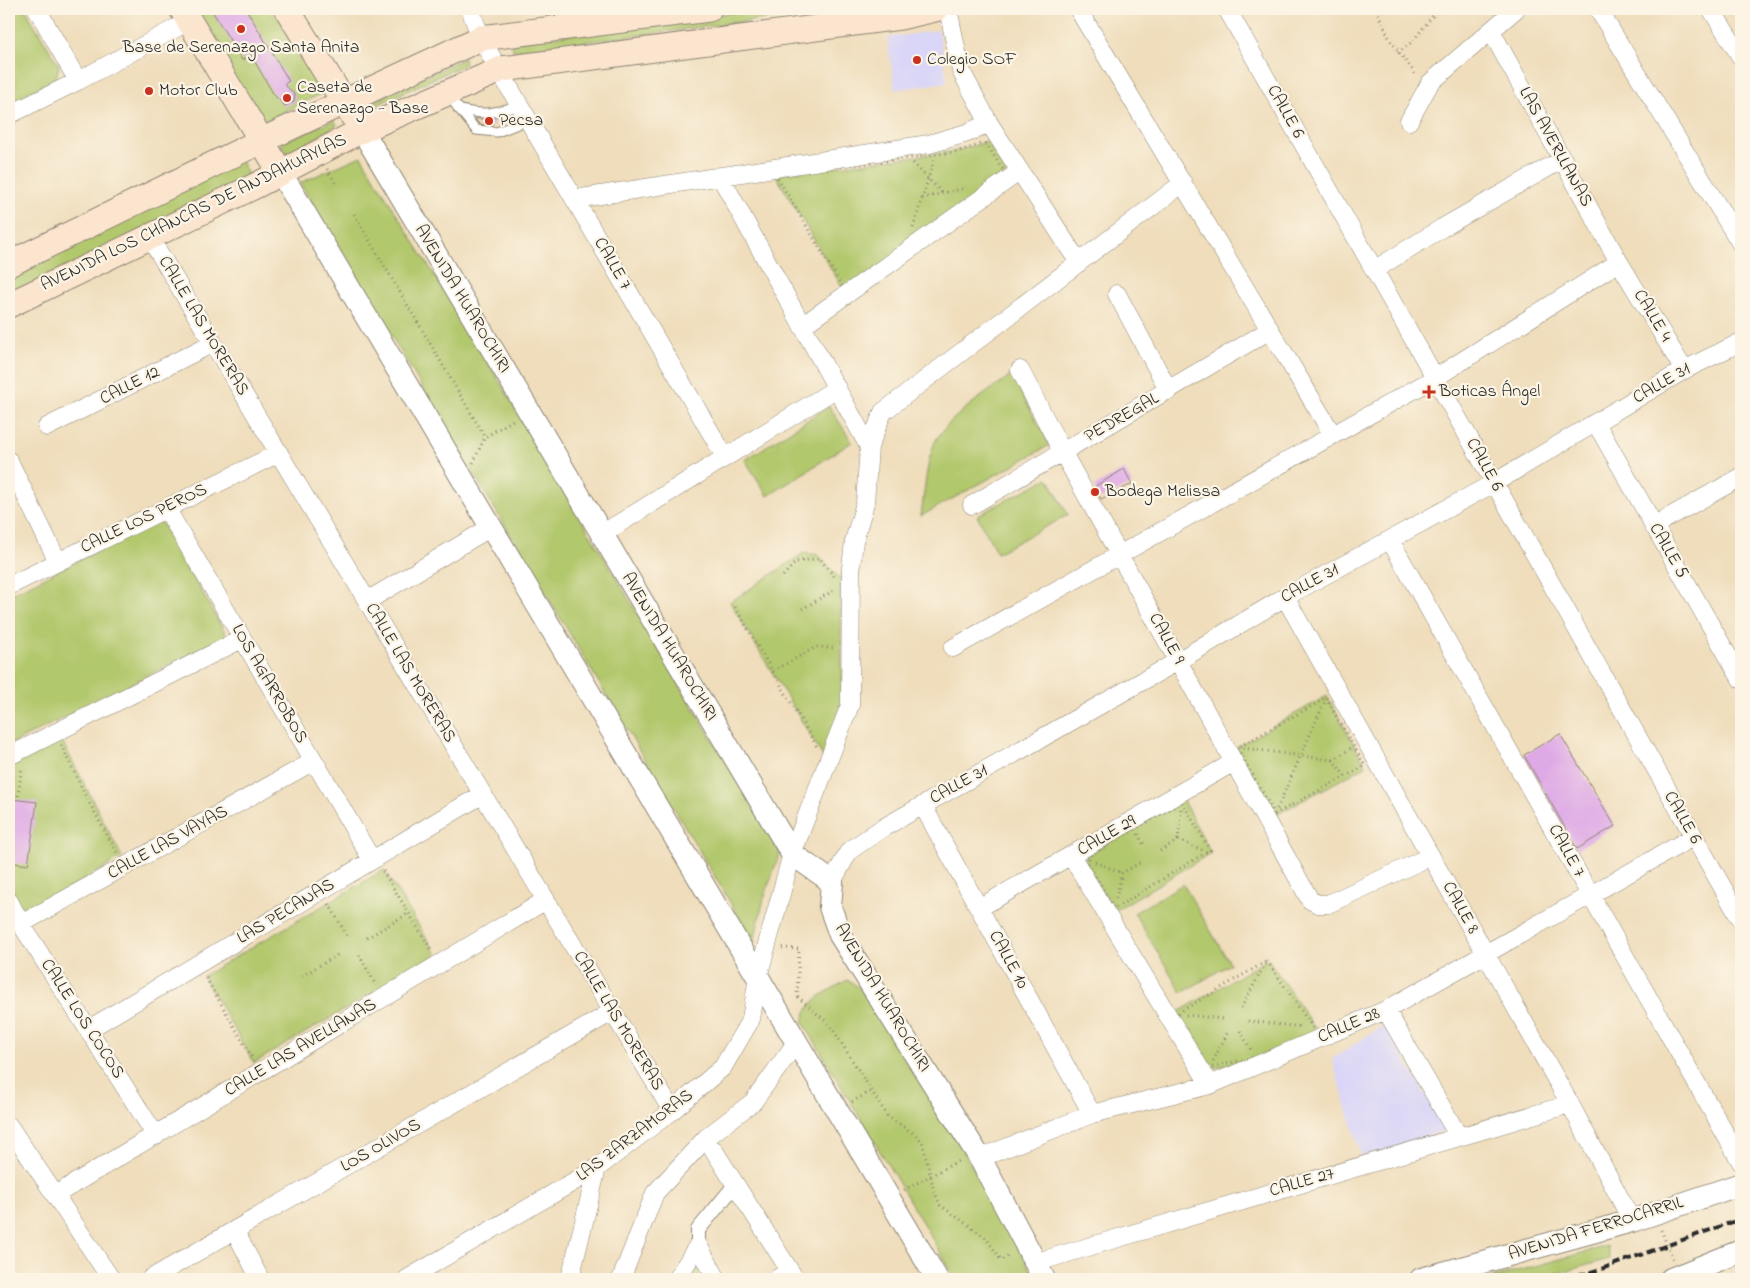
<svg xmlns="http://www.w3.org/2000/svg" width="1750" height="1288" font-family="'Indie Flower',sans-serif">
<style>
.built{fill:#dad6f7}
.green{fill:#b2c86d;stroke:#6e7a4c}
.building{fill:#dea9e6}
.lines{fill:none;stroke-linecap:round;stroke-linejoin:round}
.service-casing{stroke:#8d8473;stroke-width:11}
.pedestrian-casing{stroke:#8d8473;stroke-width:16}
.minor-casing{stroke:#8d8473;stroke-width:19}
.tertiary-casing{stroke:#8d8473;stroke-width:24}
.secondary-casing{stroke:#8d8473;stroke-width:27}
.path{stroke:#8d8473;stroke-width:3;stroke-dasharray:1 4;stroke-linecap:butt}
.service{stroke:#fff;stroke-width:9}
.pedestrian{stroke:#fff;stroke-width:14}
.minor{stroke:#fff;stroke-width:18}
.tertiary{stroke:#fff;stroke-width:22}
.secondary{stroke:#fce5cf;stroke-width:25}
.rail{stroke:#2b2b2b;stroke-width:4;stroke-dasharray:8 4;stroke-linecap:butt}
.poi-dot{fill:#c8321e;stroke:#fcf5e5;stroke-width:2}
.labels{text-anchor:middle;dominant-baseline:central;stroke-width:4.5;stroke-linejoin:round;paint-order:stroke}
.poi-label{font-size:18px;fill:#2b2b2b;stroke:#fcf5e5;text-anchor:start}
.street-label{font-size:18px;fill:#2b2b2b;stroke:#fcf5e5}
</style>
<rect width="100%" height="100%" fill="#fcf5e5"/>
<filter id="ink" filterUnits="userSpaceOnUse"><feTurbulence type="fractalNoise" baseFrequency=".02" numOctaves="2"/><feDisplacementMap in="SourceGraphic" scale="10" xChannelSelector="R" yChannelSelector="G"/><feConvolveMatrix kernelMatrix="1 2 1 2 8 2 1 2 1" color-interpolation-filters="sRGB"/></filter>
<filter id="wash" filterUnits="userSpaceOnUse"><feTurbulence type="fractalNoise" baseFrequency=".0096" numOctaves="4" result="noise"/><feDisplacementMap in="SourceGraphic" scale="20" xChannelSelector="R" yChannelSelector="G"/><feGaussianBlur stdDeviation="1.12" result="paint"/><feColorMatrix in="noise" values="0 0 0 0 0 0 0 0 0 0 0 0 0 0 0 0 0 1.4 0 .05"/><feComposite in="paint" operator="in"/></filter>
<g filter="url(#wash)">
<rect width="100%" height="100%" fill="#efddbb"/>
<path class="built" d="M939,30L947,82L895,90L887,38Z
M1385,1024L1446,1130L1362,1158L1332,1059Z"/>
<path class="green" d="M9,9H25L59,66L56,78L9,103Z
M190,9H275L325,92L259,124Z
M760,9H845L513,51L512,42Z
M464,58L465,64L374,106L372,102Z
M334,120L337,125L288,155L281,143Z
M987,142L1007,173L845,292L775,174L956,151Z
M361,156L486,359L780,853L764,898L754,942L300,183Z
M240,159L249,177L9,296V272Z
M1011,375L1050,445L921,516C924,496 927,456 936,440C952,414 987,393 1011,375Z
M829,406L852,442L768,496L745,460Z
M1048,478L1068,515L997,553L977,516Z
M160,520L227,636L9,745V595Z
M804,553L819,555L840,579L843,705L825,760L730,602Z
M1327,696L1366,766L1274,816L1236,747Z
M61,739L122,857L25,915L9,888V766Z
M1182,799L1211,853L1114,911L1085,862L1086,856Z
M384,870L437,955L254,1063L203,976Z
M1183,884L1230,964L1182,993L1134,913Z
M1268,959L1318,1033L1256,1058L1210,1069L1175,1014Z
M847,980C869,988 891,1034 904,1054C951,1128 993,1202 1036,1279H956L803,1022C807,999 828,992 847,980Z
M1607,1246L1609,1259L1538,1279H1489Z
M696,1265L704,1279H687Z"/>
<g id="blocks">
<path class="building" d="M211,9H246L289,81L284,84L295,95L294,102L285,106L274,95L251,55L242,60Z
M475,119H492L493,125L479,124Z
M1124,469L1132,484L1101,499L1094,487Z
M1560,734L1615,826L1577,849L1524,755Z
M11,799L37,802L28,865L9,862Z"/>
</g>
</g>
<g filter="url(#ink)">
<use href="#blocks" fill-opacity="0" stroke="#8d8473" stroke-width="1"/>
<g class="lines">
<defs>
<path id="service" d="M447,94L476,130L497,132L528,120
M458,109C482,116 497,113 519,105"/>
<path id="pedestrian" d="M698,1245V1230L735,1185"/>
<path id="minor" d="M37,9L78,81
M470,9L481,38L499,70L725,457
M948,9L961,71L989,123L1079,263
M1078,9L1333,435
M1227,9L1741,920
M1598,9L1741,244
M1711,9L1741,57
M1491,31L1619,262L1684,370
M9,115L78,81L189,21
M1409,121L1430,83L1516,9
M720,176L869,447
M575,199L929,144L967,133L989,123
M149,236L672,1111
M1374,270L1442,228L1563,159
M1117,294L1169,391
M802,326L1020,171
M1020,370L1063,453L1310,900L1318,904H1328L1431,856
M1596,423L1741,679
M47,427L213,343
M9,461L58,562
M972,505L1270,330
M166,508L372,860
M1653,526L1741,477
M602,534L837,388
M1390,540L1741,1162
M9,586L279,453
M1285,597L1570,1104L1632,1221
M367,601L491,527
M953,648L1435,378L1619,262
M9,756L242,639
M923,806L1092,1114
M1072,857L1210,1085
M832,882L849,851L881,829L1178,661L1285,597L1494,483L1684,370L1741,342
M9,901L21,924L156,1136
M979,908L1234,762
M21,924L314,761
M1386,1010L1459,1137
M89,1029L483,794
M9,1126L111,1279
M713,1149L795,1279
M980,1158L1092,1114L1210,1085L1386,1010L1693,837
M55,1195L546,900
M235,1231L260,1279
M1034,1263L1570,1104
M150,1279L612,1012
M407,1279L597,1168L672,1111L723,1067L751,1019L758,977L792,854L850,705L851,568L854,541L865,503L869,447L883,412L1183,183
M570,1279L597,1168
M621,1279L655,1193L706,1138L753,1102L796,1043
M677,1279L698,1245L717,1279
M776,1279L790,1271"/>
<path id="tertiary" d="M362,130L792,854L832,882L830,907L840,935L980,1158L1044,1279
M281,173L937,1279
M1421,1279L1632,1221L1741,1184
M1671,1279L1741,1251"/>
<path id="secondary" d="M182,9L281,173
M287,9L352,115
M9,264L261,141L481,38L709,9
M9,305L257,185L362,130L502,69L900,17L935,9"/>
</defs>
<use href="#service" class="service-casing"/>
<use href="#pedestrian" class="pedestrian-casing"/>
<use href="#minor" class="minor-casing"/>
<use href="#tertiary" class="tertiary-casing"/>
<use href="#secondary" class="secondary-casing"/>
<path class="path" d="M1376,9L1390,40L1417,76
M1398,53L1413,41L1438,9
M986,143L1005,173L845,291L776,175L956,152Z
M913,163L942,193
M327,169L337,186
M922,198L966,188
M354,214L485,437
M913,228L934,160
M473,463L485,437L513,420
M783,576L796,562L819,558L835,577
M735,607L817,747
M802,609L836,589
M773,671L816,647L834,648
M1326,698L1365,766L1275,814L1237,748Z
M61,745L86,797L117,853
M1243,748L1333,760L1345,776
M1333,760L1351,748
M18,796L22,767
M1182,802L1210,850L1114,909L1088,863L1090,855Z
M1277,809L1325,701
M1138,834L1145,847
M1178,840L1181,809
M1178,840L1207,852
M1160,851L1178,840
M1095,862L1122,873
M383,871L432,951
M1116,898L1122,873L1141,862
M329,904L347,936
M367,938L409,913
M782,948L799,949L797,996L830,1025L888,1117L913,1133L922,1141L934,1191L940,1205L986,1238L1001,1260L1011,1254
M359,955L376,985
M1267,961L1316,1032L1255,1057L1209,1068L1176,1014Z
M302,976L339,954
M206,978L253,1059
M1241,1008L1267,961
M1186,1015L1223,1019
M1248,1021L1302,1027
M1240,1031L1251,1050
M1213,1061L1229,1030
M852,1102L871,1091
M904,1190L960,1160
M1661,1230L1673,1259"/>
<use href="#service" class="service"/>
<use href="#pedestrian" class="pedestrian"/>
<use href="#minor" class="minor"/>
<use href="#tertiary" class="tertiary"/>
<use href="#secondary" class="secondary"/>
<path class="rail" d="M1567,1279L1601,1269L1741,1219"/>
</g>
</g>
<g class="poi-dot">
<circle cx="241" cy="29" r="5"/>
<circle cx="917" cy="60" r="5"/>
<circle cx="149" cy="91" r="5"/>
<circle cx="287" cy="98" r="5"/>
<circle cx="489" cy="121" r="5"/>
<path d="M1426.5 384.5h5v5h5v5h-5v5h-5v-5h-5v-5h5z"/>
<circle cx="1095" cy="492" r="5"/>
</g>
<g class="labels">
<g class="poi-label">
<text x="241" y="48" text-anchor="middle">Base de Serenazgo Santa Anita</text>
<text x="927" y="60">Colegio SOF</text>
<text x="297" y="88">Caseta de<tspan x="297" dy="21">Serenazgo - Base</tspan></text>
<text x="159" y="91">Motor Club</text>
<text x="499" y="121">Pecsa</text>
<text x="1439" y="392">Boticas Ángel</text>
<text x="1105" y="492">Bodega Melissa</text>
</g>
<g class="street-label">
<text transform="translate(1285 112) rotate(61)">CALLE 6</text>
<text transform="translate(1555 147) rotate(61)">LAS AVERLLANAS</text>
<text transform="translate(194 213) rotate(-26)">AVENIDA LOS CHANCAS DE ANDAHUAYLAS</text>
<text transform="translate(612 264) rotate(60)">CALLE 7</text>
<text transform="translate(462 299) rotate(59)">AVENIDA HUAROCHIRI</text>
<text transform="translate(1652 316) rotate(59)">CALLE 4</text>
<text transform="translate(203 326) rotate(59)">CALLE LAS MORERAS</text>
<text transform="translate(1662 384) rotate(-30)">CALLE 31</text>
<text transform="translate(130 386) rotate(-27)">CALLE 12</text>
<text transform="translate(1122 418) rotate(-30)">PEDREGAL</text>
<text transform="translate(1484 465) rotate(61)">CALLE 6</text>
<text transform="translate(144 519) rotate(-26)">CALLE LOS PEROS</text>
<text transform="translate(1668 551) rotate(60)">CALLE 5</text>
<text transform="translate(1310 584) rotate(-29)">CALLE 31</text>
<text transform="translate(1166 639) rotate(61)">CALLE 9</text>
<text transform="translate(669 647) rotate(59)">AVENIDA HUAROCHIRI</text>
<text transform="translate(410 673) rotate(59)">CALLE LAS MORERAS</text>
<text transform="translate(269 684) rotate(60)">LOS AGARROBOS</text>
<text transform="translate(959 785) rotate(-29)">CALLE 31</text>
<text transform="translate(1682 818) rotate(60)">CALLE 6</text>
<text transform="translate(1107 836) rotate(-30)">CALLE 29</text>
<text transform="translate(168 843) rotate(-29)">CALLE LAS VAYAS</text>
<text transform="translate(1566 851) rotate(61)">CALLE 7</text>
<text transform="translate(1460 908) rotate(61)">CALLE 8</text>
<text transform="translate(286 912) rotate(-31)">LAS PECANAS</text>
<text transform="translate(1008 960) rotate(61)">CALLE 10</text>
<text transform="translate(882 998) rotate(59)">AVENIDA HUAROCHIRI</text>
<text transform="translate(82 1019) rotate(57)">CALLE LOS COCOS</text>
<text transform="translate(618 1021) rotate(59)">CALLE LAS MORERAS</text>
<text transform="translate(1349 1026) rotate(-23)">CALLE 28</text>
<text transform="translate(301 1048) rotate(-31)">CALLE LAS AVELLANAS</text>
<text transform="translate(635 1136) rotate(-37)">LAS ZARZAMORAS</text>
<text transform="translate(381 1146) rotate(-30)">LOS OLIVOS</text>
<text transform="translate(1302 1183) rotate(-16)">CALLE 27</text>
<text transform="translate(1596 1229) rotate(-17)">AVENIDA FERROCARRIL</text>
</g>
</g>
<rect width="1750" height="1288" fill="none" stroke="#fcf5e5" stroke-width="30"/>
</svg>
